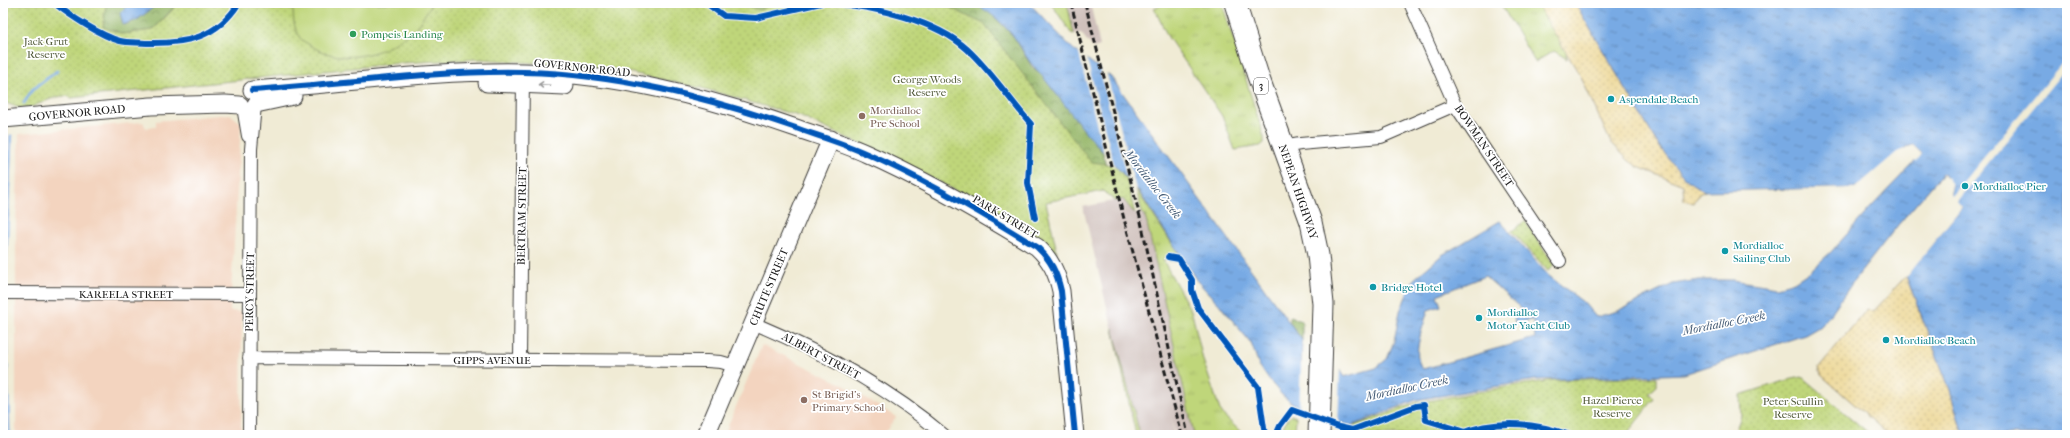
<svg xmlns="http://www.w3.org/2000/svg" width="2070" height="438" font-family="'IM FELL French Canon',serif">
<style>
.built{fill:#f3d4bf}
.industrial{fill:#cfc0bb}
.grass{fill:url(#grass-tufts);stroke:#6e794b}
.forest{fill:url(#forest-crowns);stroke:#5a6a43}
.sand{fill:url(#sand-dots);stroke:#857b5d}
.park{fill:url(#park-dots);stroke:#6e794b}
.pitch{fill:#bfd67a;stroke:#6e794b}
.water{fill:url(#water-ripples);stroke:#4a6380;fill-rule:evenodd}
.pier{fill:#f0ebd5}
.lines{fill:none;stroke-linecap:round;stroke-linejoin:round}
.stream{stroke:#78aae4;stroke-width:3}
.street-casing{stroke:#3c3b38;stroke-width:14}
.secondary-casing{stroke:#3c3b38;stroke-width:19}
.highway-casing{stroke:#3c3b38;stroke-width:23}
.street{stroke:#fff;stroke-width:12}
.secondary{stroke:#fff;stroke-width:17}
.highway{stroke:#fff;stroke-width:21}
.rail{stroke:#1c1c1c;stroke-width:3;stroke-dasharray:6 3;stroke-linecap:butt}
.cycleway-casing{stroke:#fff;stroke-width:8}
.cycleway{stroke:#0057b8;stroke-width:6}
.oneway{stroke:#999}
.leisure-dot{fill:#2e9e5b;stroke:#fff;stroke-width:1.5}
.culture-dot{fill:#0f9aa8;stroke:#fff;stroke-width:1.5}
.education-dot{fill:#8d6e63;stroke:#fff;stroke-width:1.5}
.labels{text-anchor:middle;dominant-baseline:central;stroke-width:3.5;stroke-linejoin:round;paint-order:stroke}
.shield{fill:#fff;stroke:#606060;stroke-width:1}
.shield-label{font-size:10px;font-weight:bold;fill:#1c1c1c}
.leisure-label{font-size:11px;fill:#27864d;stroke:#fff;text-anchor:start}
.park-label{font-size:11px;fill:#555d3d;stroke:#fff}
.street-label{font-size:11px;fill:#1c1c1c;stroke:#fff}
.culture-label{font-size:11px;fill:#0d838f;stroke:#fff;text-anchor:start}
.education-label{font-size:11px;fill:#785e54;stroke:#fff;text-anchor:start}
.water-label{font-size:12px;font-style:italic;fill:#455c76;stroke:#fff}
</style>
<defs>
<pattern id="grass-tufts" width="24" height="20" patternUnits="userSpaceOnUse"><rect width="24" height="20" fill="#bfd67a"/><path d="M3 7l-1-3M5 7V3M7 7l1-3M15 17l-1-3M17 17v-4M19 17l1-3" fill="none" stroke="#a4b769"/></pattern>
<pattern id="forest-crowns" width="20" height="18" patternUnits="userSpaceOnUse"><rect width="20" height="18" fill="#97b76a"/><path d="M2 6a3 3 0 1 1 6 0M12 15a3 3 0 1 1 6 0" fill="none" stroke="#7a9456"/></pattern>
<pattern id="sand-dots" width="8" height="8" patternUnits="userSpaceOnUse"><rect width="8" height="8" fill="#eeda9e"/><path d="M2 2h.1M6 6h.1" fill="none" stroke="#ccba88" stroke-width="1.8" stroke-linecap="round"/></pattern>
<pattern id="park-dots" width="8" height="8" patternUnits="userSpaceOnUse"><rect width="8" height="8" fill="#bfd67a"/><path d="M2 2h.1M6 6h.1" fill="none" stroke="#a4b769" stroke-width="1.8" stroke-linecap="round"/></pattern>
<pattern id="water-ripples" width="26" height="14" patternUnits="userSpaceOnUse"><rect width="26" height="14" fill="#78aae4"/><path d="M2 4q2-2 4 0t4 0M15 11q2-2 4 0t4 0" fill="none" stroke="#628ab8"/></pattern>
</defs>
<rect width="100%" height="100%" fill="#fff"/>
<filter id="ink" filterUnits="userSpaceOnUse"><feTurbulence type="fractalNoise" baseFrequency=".025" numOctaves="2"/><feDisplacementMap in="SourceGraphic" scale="8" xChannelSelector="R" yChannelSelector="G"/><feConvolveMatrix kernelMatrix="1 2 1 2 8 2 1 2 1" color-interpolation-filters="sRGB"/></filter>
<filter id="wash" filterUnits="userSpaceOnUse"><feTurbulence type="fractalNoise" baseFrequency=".012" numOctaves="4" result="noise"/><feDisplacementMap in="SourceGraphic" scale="16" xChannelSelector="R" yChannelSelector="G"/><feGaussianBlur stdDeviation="0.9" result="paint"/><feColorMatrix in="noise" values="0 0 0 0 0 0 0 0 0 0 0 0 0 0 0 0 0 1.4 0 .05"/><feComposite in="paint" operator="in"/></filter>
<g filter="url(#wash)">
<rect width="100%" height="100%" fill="#f0ebd5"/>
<path class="built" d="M230,114L241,123L230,311L242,312L241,435H16V228L19,134L143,122L146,128L156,127V121Z
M762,345L842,384L896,417L883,435H724Z"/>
<path class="industrial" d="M1067,3H1090L1100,46L1093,48L1081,33L1074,34Z
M1123,199L1135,214L1142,212L1146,219L1194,435H1175L1171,418L1174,435H1140L1103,291L1083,207Z"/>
<path class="grass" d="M1051,3H1067L1074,34L1071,33Z
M1165,3H1222L1264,137V143L1260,146L1235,150L1222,116L1168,37L1154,8Z
M1500,3H1536L1565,48L1567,59L1554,51L1535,62Z
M1136,189L1184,262L1163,260L1192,313L1203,360L1221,413L1244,435H1194L1146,219L1142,212Z
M1113,328L1140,435H1136L1134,426Z
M1291,415L1296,417L1295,435H1279L1286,421Z"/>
<path class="forest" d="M106,3H130L121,13L123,25L137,20L159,3H209L175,6L153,30L123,34L103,28Z
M737,3H803L769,20Z
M874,3H973L989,11L1014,37L1032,67L1040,73L1103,153L1115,201Z
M1290,317L1302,321V340L1290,323Z"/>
<path class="sand" d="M1536,3H1575L1659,146L1691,183L1705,191L1699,194L1694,203L1684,200L1683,185L1638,167L1628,160L1610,141L1581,77Z
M1906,276L1950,390L1963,435H1889L1821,375L1819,367L1867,309L1873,312Z"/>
<path class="park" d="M3,3H106L103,27L123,34L153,30L179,3H739L759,10L776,3H940L984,24L1091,162L1115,165L1127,180L1135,214L1123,199L1115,201L1103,191L1046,202L1057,252L970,198L905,164L799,116L705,89L614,69L481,59L400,63L71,98C61,91 38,106 27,108C19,110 11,104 3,102Z
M1525,221L1554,265L1548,271L1512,231Z
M1657,377V386L1649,393L1654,399L1626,435H1537L1508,432L1478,435H1357L1354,426L1416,403L1512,386L1555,380Z
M1802,377L1871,435H1734L1741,416L1740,395L1788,380Z"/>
<path class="pitch" d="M293,3H430V7C425,14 420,23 414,29C388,55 341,67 310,45C307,43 302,41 300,38C293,28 293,15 293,3Z"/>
<path class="water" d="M130,3H159L137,20L123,25L120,13Z
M973,3H1029L1073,49L1111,77L1302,340L1301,366L1340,369L1344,377L1376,368L1387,359L1394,341L1400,311L1413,280L1442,255L1500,221L1549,276L1583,302L1596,317L1618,311L1673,284L1699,280H1733L1777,287L1794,282L1809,272L1831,252L1874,204L1922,154L1913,145L1906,147L1855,188L1705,191C1685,184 1672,162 1659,146L1575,3H2067V435H1963L1950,390L1906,276L1962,207L1950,195L1952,185L1943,173L1898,225L1853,282L1830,315L1819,327L1805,335L1684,374L1535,380L1416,400L1351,426L1302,411L1282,395L1269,380L1259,365L1251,343L1219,304L1197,281L1140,193L1087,134L1040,73C1028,63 1023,49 1014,37C1003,23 989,11 973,3ZM1485,276L1527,314L1514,316L1515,323L1533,320L1535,338L1423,369C1410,355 1424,326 1428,310L1441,306L1437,295Z"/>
<path class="pier" d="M1078,50L1086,56L1115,168L1105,158Z
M2067,57V67L1957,201L1962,207L1905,278V275L1960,207L1948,195L1950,185L1943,176L1948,177L1952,185L1950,194L1952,196Z
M1098,64L1106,71L1137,193L1128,183Z
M1913,145L1922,154L1916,162L1914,161L1920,154L1912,148L1907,149L1856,190L1824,192H1703L1855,188L1897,152Z
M1301,363L1340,367L1338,425L1299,411Z"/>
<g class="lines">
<path class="stream" d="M24,103L32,90L57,71
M5,279L11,136
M5,307L9,435"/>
</g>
</g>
<g filter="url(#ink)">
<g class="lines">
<defs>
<path id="street" d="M1410,3L1455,105L1560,261
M243,107L248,136
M1283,147L1300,144L1381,137L1455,105
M3,293L250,294
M753,323C822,352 887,387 944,435
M249,358L707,361L721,362L735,366
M520,360L523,77
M249,435L251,149L255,105"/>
<path id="secondary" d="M487,83L565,86
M252,90C342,84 433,70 524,72C617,74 706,97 793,127C818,136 843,143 867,154C926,180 982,213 1037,247C1051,260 1057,273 1061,291L1075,435
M256,104L293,96
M3,119L151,106L225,104L240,105
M706,435L831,139"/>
<path id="highway" d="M1235,3L1258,76L1311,222L1318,255L1323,304L1319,435"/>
</defs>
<use href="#street" class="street-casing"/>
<use href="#secondary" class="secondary-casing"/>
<use href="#highway" class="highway-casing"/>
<use href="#street" class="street"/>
<use href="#secondary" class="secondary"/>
<use href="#highway" class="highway"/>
<path class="rail" d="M1071,3L1123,215L1182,435
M1085,3L1140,217L1188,435"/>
<defs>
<path id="cycleway" d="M54,3C69,15 101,36 120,41C128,43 138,42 147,43C186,44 217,38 239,3
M706,3L724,16L756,18L821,3
M832,3C875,7 935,20 967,49C991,71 1010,100 1031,124L1028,183L1035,218
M252,90C342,84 433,70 524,72C617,74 706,97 793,127C818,136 843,143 867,154C926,180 982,213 1037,247C1051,260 1057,273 1061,291L1075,435
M1168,257L1179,259L1192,280V290L1198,308L1258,387L1265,435
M1459,434C1495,419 1533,422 1570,435
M1276,435L1280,426L1292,410L1339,427L1352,430L1416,406L1424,405L1426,420L1465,432"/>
</defs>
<use href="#cycleway" class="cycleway-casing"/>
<use href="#cycleway" class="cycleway"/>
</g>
<defs><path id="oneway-shaft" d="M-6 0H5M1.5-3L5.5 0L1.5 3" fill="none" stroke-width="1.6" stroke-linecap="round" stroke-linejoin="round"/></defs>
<use class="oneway" href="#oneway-shaft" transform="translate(544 85) rotate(-177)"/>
</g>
<circle class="leisure-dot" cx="353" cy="34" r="4"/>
<g class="culture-dot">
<circle cx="1611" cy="99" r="4"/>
<circle cx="1965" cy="186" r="4"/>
<circle cx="1725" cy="251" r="4"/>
<circle cx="1373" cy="287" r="4"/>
<circle cx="1479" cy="318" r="4"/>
<circle cx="1886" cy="340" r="4"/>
</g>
<g class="education-dot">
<circle cx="862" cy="116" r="4"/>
<circle cx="804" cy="400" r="4"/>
</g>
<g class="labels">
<rect class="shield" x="1254" y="78" width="14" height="16" rx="3"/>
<g class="shield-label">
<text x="1261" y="86">3</text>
</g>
<g class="leisure-label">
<text x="361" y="34">Pompeis Landing</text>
</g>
<g class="park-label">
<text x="46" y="41">Jack Grut<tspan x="46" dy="13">Reserve</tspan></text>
<text x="927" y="79">George Woods<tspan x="927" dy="13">Reserve</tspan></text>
<text x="1612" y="400">Hazel Pierce<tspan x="1612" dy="13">Reserve</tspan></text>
<text x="1793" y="401">Peter Scullin<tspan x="1793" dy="13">Reserve</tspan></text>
</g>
<g class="street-label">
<text transform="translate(582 68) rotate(6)">GOVERNOR ROAD</text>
<text transform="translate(77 113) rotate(-5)">GOVERNOR ROAD</text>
<text transform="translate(1484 146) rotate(56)">BOWMAN STREET</text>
<text transform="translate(1298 192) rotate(71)">NEPEAN HIGHWAY</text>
<text transform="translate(522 216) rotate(-89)">BERTRAM STREET</text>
<text transform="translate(1005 217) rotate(31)">PARK STREET</text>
<text transform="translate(769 287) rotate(-67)">CHUTE STREET</text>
<text transform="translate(250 292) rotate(-89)">PERCY STREET</text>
<text x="126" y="294">KAREELA STREET</text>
<text transform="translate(821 356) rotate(28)">ALBERT STREET</text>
<text x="492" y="360">GIPPS AVENUE</text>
</g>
<g class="culture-label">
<text x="1619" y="99">Aspendale Beach</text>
<text x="1973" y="186">Mordialloc Pier</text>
<text x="1733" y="245">Mordialloc<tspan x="1733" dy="13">Sailing Club</tspan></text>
<text x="1381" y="287">Bridge Hotel</text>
<text x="1487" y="312">Mordialloc<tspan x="1487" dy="13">Motor Yacht Club</tspan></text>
<text x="1894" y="340">Mordialloc Beach</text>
</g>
<g class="education-label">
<text x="870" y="110">Mordialloc<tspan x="870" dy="13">Pre School</tspan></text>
<text x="812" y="394">St Brigid's<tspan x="812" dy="13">Primary School</tspan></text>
</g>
<g class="water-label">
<text transform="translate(1153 184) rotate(52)">Mordialloc Creek</text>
<text transform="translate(1724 323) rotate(-11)">Mordialloc Creek</text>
<text transform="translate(1407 388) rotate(-12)">Mordialloc Creek</text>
</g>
</g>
<rect width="2070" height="438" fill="none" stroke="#fff" stroke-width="16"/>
</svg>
